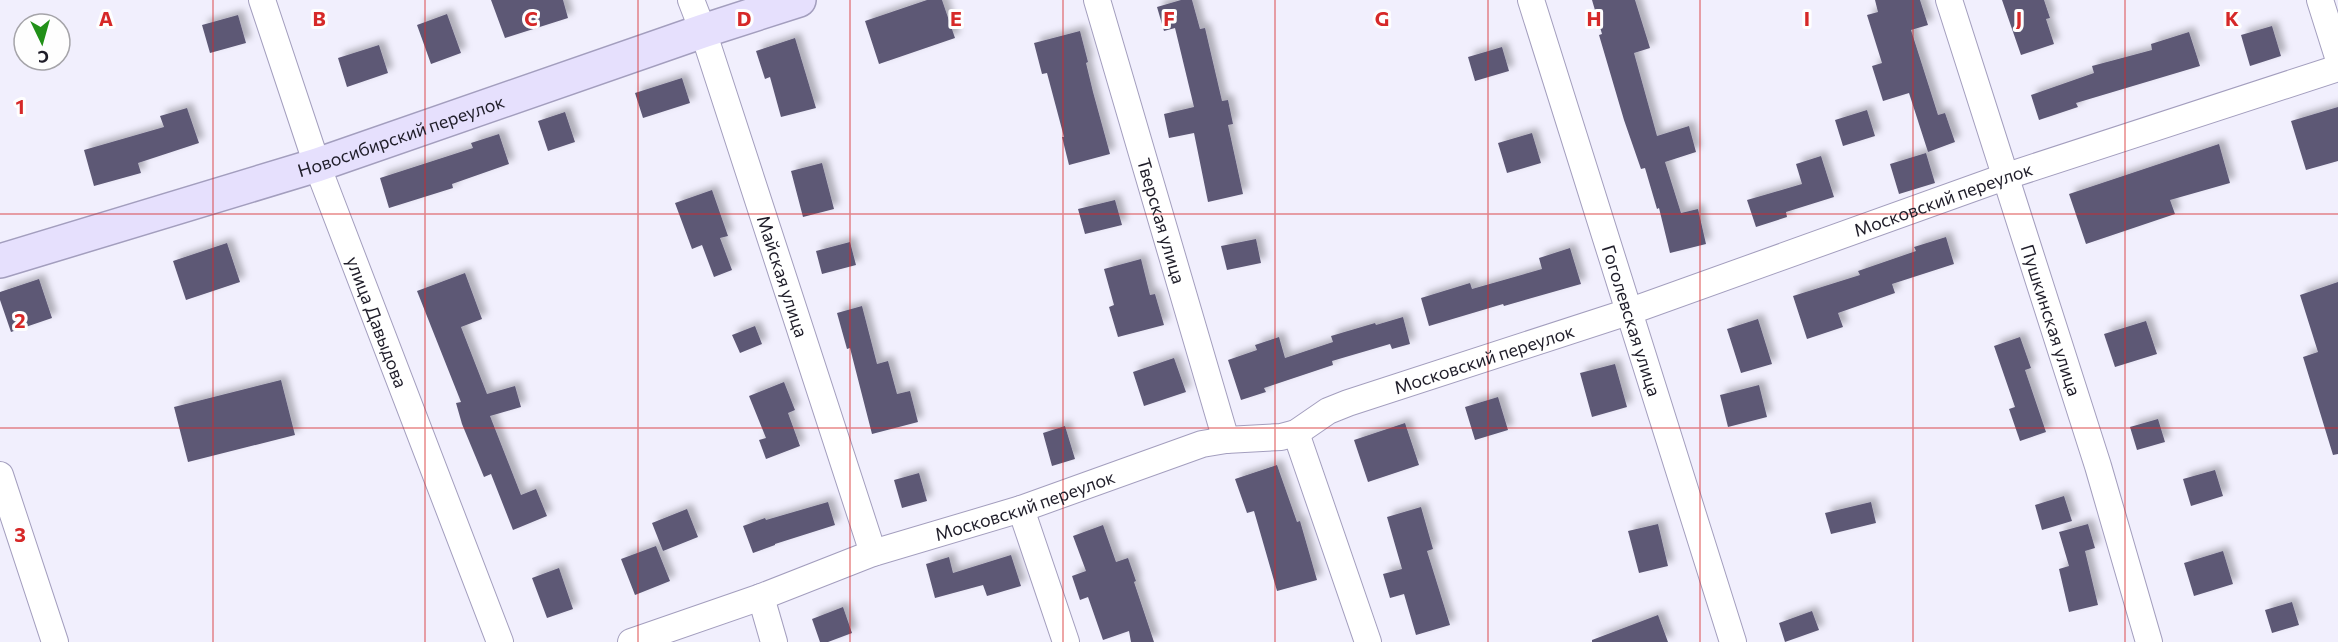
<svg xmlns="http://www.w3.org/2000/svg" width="2338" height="642" font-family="Commissioner,sans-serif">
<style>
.building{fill:#5d5875;filter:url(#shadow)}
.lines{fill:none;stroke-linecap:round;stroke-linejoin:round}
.street-casing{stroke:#a39ebe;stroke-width:28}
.secondary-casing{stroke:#a39ebe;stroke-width:36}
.street{stroke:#fff;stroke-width:26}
.secondary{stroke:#e6e0fd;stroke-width:33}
.grid{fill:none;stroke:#d62828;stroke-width:1.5;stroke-opacity:0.55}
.labels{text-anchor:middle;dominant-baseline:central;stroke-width:6;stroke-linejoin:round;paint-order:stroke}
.street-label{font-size:18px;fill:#1f1d29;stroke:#fefefe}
.grid-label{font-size:20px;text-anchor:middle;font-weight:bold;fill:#d62828;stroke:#fefefe;stroke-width:6;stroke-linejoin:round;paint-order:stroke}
</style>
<defs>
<filter id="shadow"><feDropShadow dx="5.5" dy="-5.5" stdDeviation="3" flood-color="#0004"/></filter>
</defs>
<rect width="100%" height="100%" fill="#f1effd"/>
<path class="building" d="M491,0H563L568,18L505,38Z
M927,0H942L955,38L879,64L865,21Z
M1181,0H1192L1200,29L1205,28L1222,101L1228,100L1233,124L1228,125L1243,194L1208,202L1194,133L1169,138L1164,114L1194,107L1175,28L1164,31L1157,7Z
M1592,0H1635L1650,48L1634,53L1657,136L1689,126L1696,152L1665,162L1681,213L1698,209L1706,244L1670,253L1659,208L1657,209L1645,168L1641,169L1624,120L1599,35L1602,34Z
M1875,0H1920L1928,25L1911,30L1938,115L1945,113L1955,142L1928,152L1909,93L1883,101L1872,66L1882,63L1867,15L1878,12Z
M2002,0H2044L2050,18L2046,19L2054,44L2021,55Z
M447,14L461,53L431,64L417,25Z
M238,15L246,43L210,53L202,25Z
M2272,26L2281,56L2250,66L2241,35Z
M1080,31L1088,62L1086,63L1093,92L1110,154L1069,165L1062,137H1064L1047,73L1042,74L1034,43Z
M2189,32L2200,66L2076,103L2078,107L2039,120L2031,95L2094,73L2092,66L2152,50L2151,44Z
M795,38L816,108L781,117L770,77L765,79L756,51Z
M379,45L388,73L347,87L338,58Z
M1502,47L1509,71L1475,81L1468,57Z
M682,78L690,103L643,118L635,93Z
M2338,107V161L2306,170L2291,121Z
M187,108L199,143L138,163L141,173L94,186L84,150L164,127L160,116Z
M1867,110L1875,136L1843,146L1835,120Z
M565,112L575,142L548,151L538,121Z
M1532,133L1541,163L1507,173L1498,143Z
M499,134L509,164L452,184L453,188L389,208L380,178L473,148L471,143Z
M2219,144L2230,183L2170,200L2175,214L2086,244L2069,194Z
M1926,153L1935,183L1899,194L1890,164Z
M1821,156L1834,197L1786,212L1787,217L1756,227L1747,200L1802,184L1796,164Z
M822,163L834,209L803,217L791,171Z
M712,190L728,236L720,238L732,270L714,277L702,245L692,249L675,203Z
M1115,200L1122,225L1085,234L1078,209Z
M1946,237L1954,264L1892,284L1895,293L1838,313L1843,327L1807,339L1793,296L1860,275L1858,271L1916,251L1914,247Z
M1256,239L1261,263L1227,270L1221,246Z
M850,242L856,265L822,274L816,251Z
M227,243L240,282L186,300L173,261Z
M1570,248L1581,284L1504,306L1503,304L1429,326L1421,298L1470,283L1472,289L1542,269L1539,258Z
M1141,259L1150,295L1155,294L1164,325L1118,337L1109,307L1114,305L1104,269Z
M465,273L482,319L461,327L487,394L515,386L521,407L490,416L521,495L536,489L547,516L513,530L491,474L484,477L462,424L456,403L461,402L417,291Z
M39,279L52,318L11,332L0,300V292Z
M2338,282V454L2333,455L2303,357L2318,352L2300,295Z
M862,306L877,364L888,361L897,394L910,391L918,422L872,434L850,348L847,349L837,313Z
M1403,317L1410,344L1392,349L1390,344L1332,361L1333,365L1264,388L1266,392L1241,400L1228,360L1257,350L1255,345L1279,337L1285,358L1333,342L1331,336L1375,323L1376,325Z
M1758,319L1772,364L1741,373L1727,329Z
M2146,321L2157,354L2115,367L2104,334Z
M755,326L762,344L740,353L732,335Z
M2020,337L2031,368L2025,370L2046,432L2020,441L2009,409L2015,407L1994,346Z
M1174,358L1186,392L1144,406L1133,372Z
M1615,364L1627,407L1592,417L1580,373Z
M281,380L295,435L188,462L174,407Z
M784,382L795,410L788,413L800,446L766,459L759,440L766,438L749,396Z
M1759,385L1767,417L1728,427L1720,395Z
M1498,397L1508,430L1475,440L1465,407Z
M2158,419L2165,442L2137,450L2130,427Z
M1405,423L1419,465L1368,482L1354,440Z
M1065,426L1075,459L1052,466L1043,433Z
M1277,465L1297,522L1300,521L1317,580L1277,591L1254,511L1247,513L1235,479Z
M2215,470L2223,496L2191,506L2183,479Z
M919,473L927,501L902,508L894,480Z
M2064,496L2072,521L2042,530L2035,505Z
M828,502L835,525L775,544V545L753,553L743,526L765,518L766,520Z
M1871,502L1876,523L1831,534L1825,513Z
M1421,507L1433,549L1427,551L1450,625L1416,635L1404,594L1390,598L1383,574L1402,569L1387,517Z
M687,509L698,537L663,551L652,523Z
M1658,524L1668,566L1639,573L1628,531Z
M2088,524L2095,548L2085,551L2098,605L2069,612L2059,569L2069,566L2059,532Z
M1103,525L1116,562L1128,558L1136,581L1134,582L1154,642H1131L1129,631L1103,640L1088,597L1080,600L1072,576L1086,571L1073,536Z
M656,546L670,581L635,595L621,559Z
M2223,551L2233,584L2194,596L2184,563Z
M1011,555L1021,586L987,596L983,585L935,598L926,564L949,557L953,573Z
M559,568L573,609L547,618L532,578Z
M2292,602L2299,625L2272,633L2265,610Z
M843,607L852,633L828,642H820L812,619Z
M1812,611L1819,630L1785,642L1779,623Z
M1658,615L1668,642H1592V640Z"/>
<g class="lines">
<defs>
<g id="street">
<path id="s1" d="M262,0L317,165L500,642"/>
<path id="s2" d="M691,0L703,31L873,553"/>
<path id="s3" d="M1097,0L1226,440"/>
<path id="s4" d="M1531,0L1733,642"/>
<path id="s5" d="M1949,0L2098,466L2149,642"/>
<path d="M2320,0L2338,57"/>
<path d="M1296,433L1368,642"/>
<path d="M0,475L55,642"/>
<path d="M1021,509L1066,642"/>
<path d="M761,597L774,642"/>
<path id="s6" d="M631,642L761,597L873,553L1021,509L1202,444L1226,440L1281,437L1296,433L1328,411L1348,403L1628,312L2007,176L2338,68"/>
</g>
<g id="secondary">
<path id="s7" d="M0,261L317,165L703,31L799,0"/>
</g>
</defs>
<use href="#street" class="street-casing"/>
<use href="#secondary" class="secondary-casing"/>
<use href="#street" class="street"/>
<use href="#secondary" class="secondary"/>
</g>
<path class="grid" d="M213,0V642M425,0V642M638,0V642M850,0V642M1063,0V642M1275,0V642M1488,0V642M1700,0V642M1913,0V642M2125,0V642M0,214H2338M0,428H2338"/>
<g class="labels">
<g class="street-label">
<text stroke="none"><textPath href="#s7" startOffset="420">Новосибирский переулок</textPath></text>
<text stroke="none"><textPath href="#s6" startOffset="1389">Московский переулок</textPath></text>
<text stroke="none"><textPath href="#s3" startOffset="230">Тверская улица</textPath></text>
<text stroke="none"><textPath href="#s2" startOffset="291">Майская улица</textPath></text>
<text stroke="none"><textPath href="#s5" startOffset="336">Пушкинская улица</textPath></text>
<text stroke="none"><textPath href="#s4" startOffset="336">Гоголевская улица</textPath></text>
<text stroke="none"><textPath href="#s1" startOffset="342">улица Давыдова</textPath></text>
<text stroke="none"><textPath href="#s6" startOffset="903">Московский переулок</textPath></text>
<text stroke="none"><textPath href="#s6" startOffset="417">Московский переулок</textPath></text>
</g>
</g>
<g class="grid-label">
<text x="106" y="26">A</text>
<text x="319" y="26">B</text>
<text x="531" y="26">C</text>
<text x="744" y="26">D</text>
<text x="956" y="26">E</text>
<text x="1169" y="26">F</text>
<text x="1382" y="26">G</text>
<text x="1594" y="26">H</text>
<text x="1807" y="26">I</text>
<text x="2019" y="26">J</text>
<text x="2232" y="26">K</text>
<text x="20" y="114">1</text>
<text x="20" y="328">2</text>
<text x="20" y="542">3</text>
</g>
<g transform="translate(42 42) rotate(175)"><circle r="28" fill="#fefefe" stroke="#a5a4a9" stroke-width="1.5"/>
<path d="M0-4.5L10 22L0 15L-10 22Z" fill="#219018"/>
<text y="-9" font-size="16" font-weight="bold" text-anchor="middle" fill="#1f1d29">С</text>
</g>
</svg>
